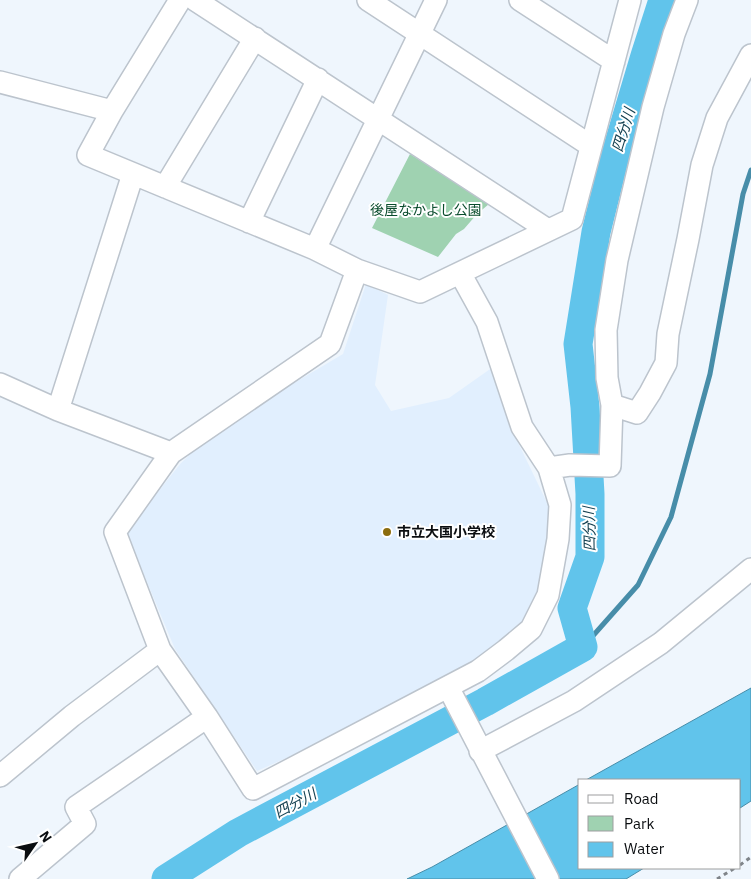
<svg xmlns="http://www.w3.org/2000/svg" width="751" height="879" font-family="'IBM Plex Sans','Noto Sans JP',sans-serif">
<style>
.built{fill:#e1effe}
.green{fill:#9fd2b1}
.water{fill:#61c4eb;stroke:#478da9}
.lines{fill:none;stroke-linecap:round;stroke-linejoin:round}
.stream{stroke:#478da9;stroke-width:5}
.river{stroke:#61c4eb;stroke-width:29}
.minor-casing{stroke:#bcc4cd;stroke-width:24}
.path{stroke:#7f8489;stroke-width:3;stroke-dasharray:4 4;stroke-linecap:butt}
.minor{stroke:#fff;stroke-width:21}
.poi-dot{fill:#8c6d0f;stroke:#fff;stroke-width:2}
.labels{text-anchor:middle;dominant-baseline:central;stroke-width:4;stroke-linejoin:round;paint-order:stroke}
.park-label{font-size:14px;fill:#0a4c2d;stroke:#fff}
.poi-label{font-size:14px;font-weight:bold;fill:#0a0d10;stroke:#fff;text-anchor:start}
.water-label{font-size:15px;font-style:italic;fill:#164252;stroke:#fff}
</style>
<rect width="100%" height="100%" fill="#eff6fd"/>
<path class="built" d="M366,284L388,295L375,385L391,411L449,398L493,367L510,426L553,515L533,615L466,672L318,744L257,771L175,649L126,532L181,463L218,428L343,354Z"/>
<path class="green" d="M410,154L489,204L477,214L464,229L456,234L438,257L372,228Z"/>
<path class="water" d="M751,688V801L740,808V780H586Z
M580,784V868H644L626,879H407L432,867Z"/>
<g class="lines">
<path class="stream" d="M583,647L638,585L671,517L710,374L743,194L751,170"/>
<path class="river" d="M166,879L238,833L485,702L583,647L572,608L590,557V494L585,407L578,344L596,232L614,160L645,56L663,0"/>
<defs>
<path id="minor" d="M180,0L112,111L88,155L315,249L357,270L420,292L572,219L630,0
M195,0L548,230
M368,0L591,146
M520,0L614,61
M0,82L112,111
M165,187L255,38
M249,222L318,79
M315,249L436,0
M460,273L487,322L522,427L549,468
M0,384L58,410L171,453
M612,405L637,413L650,393L666,363L668,334L688,239L702,165L717,118L751,55
M58,410L133,174
M160,650L207,717L253,789L478,671L506,650L531,629L548,595L558,539L560,505L549,468L570,465L610,466L612,405L607,378L606,330L617,260L653,107L674,34L687,0
M448,687L548,879
M480,751L574,701L661,643L751,569
M0,776L72,716L160,650L115,532L171,453L330,344L357,270
M20,879L85,824L76,807L207,717"/>
</defs>
<use href="#minor" class="minor-casing"/>
<path class="path" d="M740,865L751,857
M717,879L735,868"/>
<use href="#minor" class="minor"/>
</g>
<circle class="poi-dot" cx="387" cy="532" r="5"/>
<g class="labels">
<g class="park-label">
<text x="426" y="210">後屋なかよし公園</text>
</g>
<g class="poi-label">
<text x="397" y="532">市立大国小学校</text>
</g>
<g class="water-label">
<text transform="translate(623 130) rotate(-73)">四分川</text>
<text transform="translate(589 529) rotate(-91)">四分川</text>
<text transform="translate(295 803) rotate(-28)">四分川</text>
</g>
</g>
<rect x="578" y="779" width="162" height="90" fill="#ffffff" stroke="#9d9e9f"/>
<rect x="588" y="795" width="25" height="8" fill="#ffffff" stroke="#9d9e9f"/>
<text x="624" y="804" font-size="15" fill="#0a0d10">Road</text>
<rect x="588" y="816" width="25" height="15" fill="#9fd2b1" stroke="#9d9e9f"/>
<text x="624" y="829" font-size="15" fill="#0a0d10">Park</text>
<rect x="588" y="842" width="25" height="15" fill="#61c4eb" stroke="#9d9e9f"/>
<text x="624" y="854" font-size="15" fill="#0a0d10">Water</text>
<g transform="translate(35 844) rotate(56)" stroke="#ffffff" stroke-width="4" paint-order="stroke">
<path d="M0-4L9 19L0 12L-9 19Z" fill="#0a0d10"/>
<text y="-8" font-size="14" font-weight="bold" text-anchor="middle" fill="#0a0d10">N</text>
</g>
</svg>
